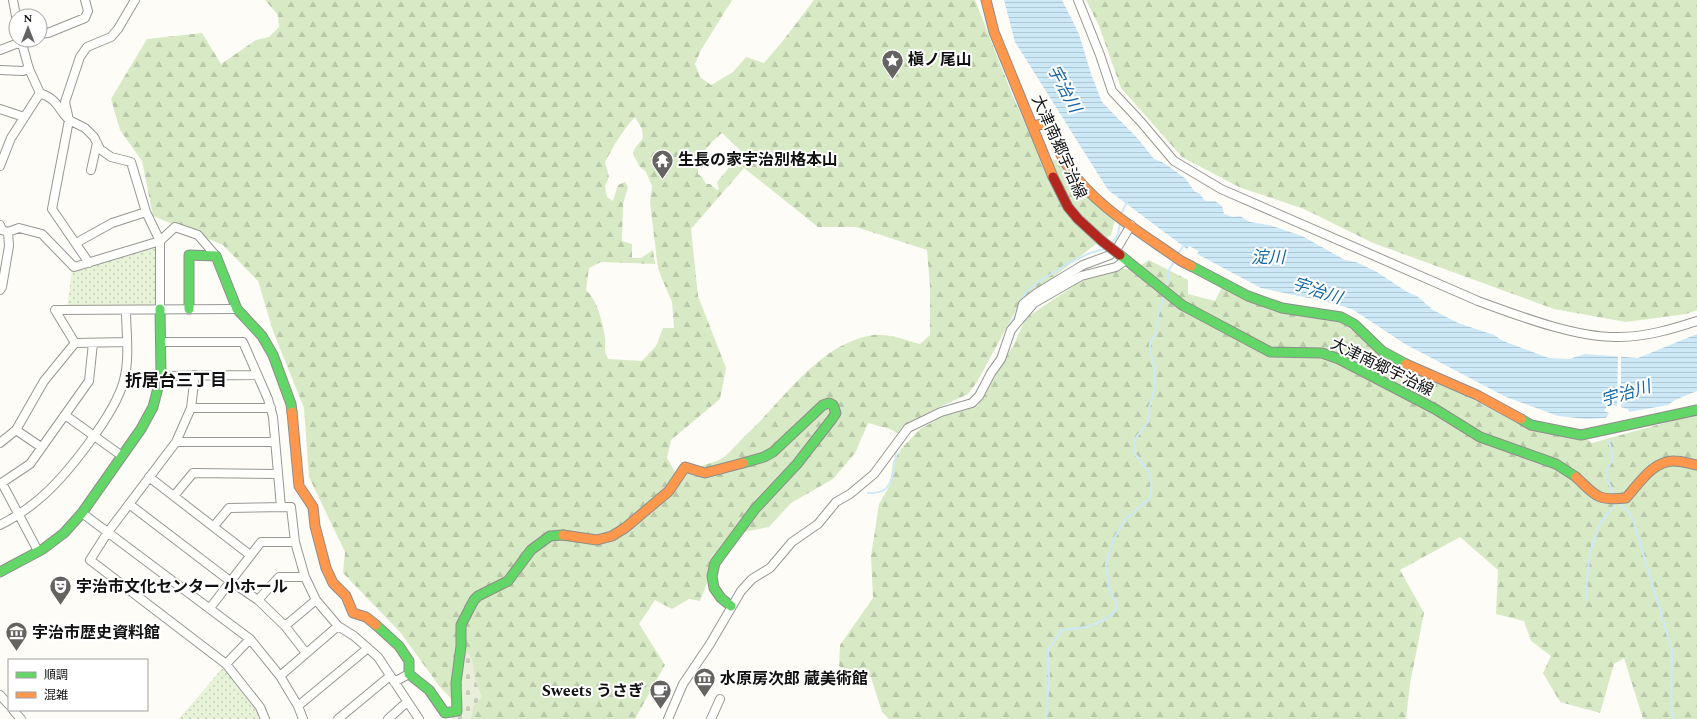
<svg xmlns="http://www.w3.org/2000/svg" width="1697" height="719" font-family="Spectral,'Noto Sans JP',serif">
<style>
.grass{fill:url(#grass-dots)}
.forest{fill:url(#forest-firs);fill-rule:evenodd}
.cemetery{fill:url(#cemetery-stones)}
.water{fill:url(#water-rules)}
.pier{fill:#fdfcf7}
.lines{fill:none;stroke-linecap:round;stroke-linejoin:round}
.stream{stroke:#cde8f7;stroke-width:2}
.street-casing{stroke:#979795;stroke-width:10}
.fast-casing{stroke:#8e8d8b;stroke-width:11}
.slow-casing{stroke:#8e8d8b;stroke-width:11}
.jam-casing{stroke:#8e8d8b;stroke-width:11}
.street{stroke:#fffffe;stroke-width:8}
.fast{stroke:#63d668;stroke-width:9}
.slow{stroke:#ff974d;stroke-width:9}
.jam{stroke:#b3261e;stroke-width:9}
.jam-bridge-casing{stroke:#858482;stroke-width:11;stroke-linecap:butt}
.jam-bridge{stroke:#b3261e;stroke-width:9}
.labels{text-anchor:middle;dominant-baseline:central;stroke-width:4;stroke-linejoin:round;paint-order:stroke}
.poi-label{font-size:16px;font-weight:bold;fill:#111;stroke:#fff;text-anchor:start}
.street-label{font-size:16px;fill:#111;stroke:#fff}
.water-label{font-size:17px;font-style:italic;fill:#1768a6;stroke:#fff}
.neighbourhood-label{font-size:17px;font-weight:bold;fill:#111;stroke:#fff}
</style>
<defs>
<pattern id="grass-dots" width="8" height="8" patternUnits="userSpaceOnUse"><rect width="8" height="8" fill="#e7f3d7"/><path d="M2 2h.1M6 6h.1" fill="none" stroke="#c5cfb8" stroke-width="1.8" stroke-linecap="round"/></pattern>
<pattern id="forest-firs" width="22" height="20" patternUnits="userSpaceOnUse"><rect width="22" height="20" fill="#d8eac5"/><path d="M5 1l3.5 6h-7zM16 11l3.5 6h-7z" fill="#b8c8a8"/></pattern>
<pattern id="cemetery-stones" width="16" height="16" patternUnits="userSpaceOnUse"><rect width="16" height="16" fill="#e9eedb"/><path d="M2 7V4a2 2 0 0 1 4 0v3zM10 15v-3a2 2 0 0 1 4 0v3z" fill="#c7cbbb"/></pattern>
<pattern id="water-rules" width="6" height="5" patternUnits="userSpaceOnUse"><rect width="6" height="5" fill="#cde8f7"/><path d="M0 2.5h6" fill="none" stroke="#afc6d3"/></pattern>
</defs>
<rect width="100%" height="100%" fill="#fdfcf7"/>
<path class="grass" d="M158,244L157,305L155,308H67L72,270Z
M226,664L265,719H178L184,713Z"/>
<path class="forest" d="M265,0H732L701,50L695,64L700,77L711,85L733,72L746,57L764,63L782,42L814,0H975L1013,97L1042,161L1058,160L1115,220L1111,235L1096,244L1020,303L977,382L968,394L927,413L899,434L890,429L868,423L855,453L833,479L791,503L769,527L733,534L709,578L700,601L689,599L672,609L655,600L639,624L665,665L635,719H471L440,687L400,632L343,573L345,552L309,477L304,408L273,331L258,281L223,245L153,216L142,161L120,130L111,99L147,39L202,33L221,64L256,40L269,37L279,27L278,15ZM635,117L642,129L643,138L635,148L633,153L639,166L646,172L652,186L650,203L658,268L662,279L672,302L674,328H663L656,346L642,361L608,359C603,349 606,347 605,337C602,321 598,301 586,290L589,268L601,262L655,264L653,250L641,258H632V244L622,241L623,204L628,187L625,182L618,185L613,201L607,197L605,186L609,177L605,162C614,145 622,131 635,117ZM722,133L740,150L737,158L717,182L719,189L717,190L710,184H706L702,177L698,174C698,155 709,144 722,133ZM744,168L818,227H856L927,250L930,287V335L920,344C906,340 888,333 873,335C818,344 784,400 746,435C738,442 729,455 719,460C706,466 689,468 675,472L667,458L671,440L720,399L726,368L698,296L691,229Z
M1086,0H1697V310L1686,314L1626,322L1554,309L1373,243L1304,209L1239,187L1182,157L1121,88L1099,26Z
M1149,260L1188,280V294L1215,301L1222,287L1340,322L1394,358L1508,418L1581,435L1592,443L1697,414V719H1643L1624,658L1614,664L1600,713L1560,702L1543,673L1551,656L1531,641L1524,621L1496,614L1498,570L1460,537L1400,570L1424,613L1410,684L1406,719H889L882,712L871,677L853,676L839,666L840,645L873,598L871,556L879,504L890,485L893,462L901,449L920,429L951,412L977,406L1013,346L1026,318L1081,281L1121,268L1133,270Z"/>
<path class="cemetery" d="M468,653L472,659L476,683L482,697L473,707L471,719H452L462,660Z"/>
<path class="water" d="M1004,0H1062L1079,34L1091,74L1102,102L1138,139L1154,159L1164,163L1186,179L1194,191L1200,194L1205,201H1215L1222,206L1224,214L1233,217L1240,216L1250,222L1269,225L1302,236L1345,260L1356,262L1377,272L1407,292L1417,296L1433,310L1458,323L1494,335L1503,341L1549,358L1569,359L1585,354L1638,358L1697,334V391L1675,400L1668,405L1629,412L1628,409L1609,404L1604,411L1609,413L1606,418L1586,419L1558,416L1506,397L1405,344L1352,309L1328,302L1261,288L1197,254L1199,251L1189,246L1187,249L1108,190L1015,42Z"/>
<path class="pier" d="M1618,355L1621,356V409L1617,408Z"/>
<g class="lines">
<path class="stream" d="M1122,212L1127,202
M1113,242L1118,234L1120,223
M1178,254L1184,245
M1167,286L1169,270L1174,262
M1021,302L1026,292L1037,283L1069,263L1090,253L1104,249
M1008,328L1018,311
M968,400L974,396L991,367
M939,409L958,403
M900,431L905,427
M1609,441L1613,458L1606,472L1607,479L1614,495
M868,493C873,493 879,493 884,490C893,485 896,460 896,450
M1620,504L1628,511L1633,520L1672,650L1671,710L1674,719
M1586,600C1587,575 1588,548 1600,524C1603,517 1611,512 1615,505
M1046,719L1049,679L1048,651L1061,630C1085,628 1097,627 1116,611V604L1109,587L1106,564L1113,540L1125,520L1150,498C1154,473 1150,472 1135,454V439L1148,422L1149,408L1154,391L1155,367L1150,352V342L1157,332L1158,315L1164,296"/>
<defs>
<path id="street" d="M13,0L16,16
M135,0L118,29L111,37L87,47L80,57L65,102L69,120L85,128L94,137L100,149L111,157L131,162L146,212L160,241V309
M1078,0L1100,55L1112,91L1141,122L1174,161L1221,189L1478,301C1519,316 1576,338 1619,337C1646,337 1672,329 1697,321
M40,34L48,33L85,18L88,11L85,0
M0,50L21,42
M0,70L23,71L29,68
M40,93C60,101 56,107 69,120L52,209L89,263
M0,109L24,117
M0,166L11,138L40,93L29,69L21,40
M91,170L97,143
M0,225L2,230L8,232L19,228L42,234L74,267L160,241L175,227L198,235L216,256
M76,243L112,223L146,212
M0,290L2,287L9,246L8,232
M55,310L237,309
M55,310L75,343L127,342
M1019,319L1023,304L1037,293L1083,265L1110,255L1116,250L1131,225
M161,342H243L268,399L273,417L281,507
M195,375L191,408L176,442L108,532L90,560L226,664L260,707L265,719
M161,376L257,375
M191,408H271
M65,415L122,456
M16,430L41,447
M176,442H275
M0,443L16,430L44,381L75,343
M149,477L250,555
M2,483L38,551
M0,484L30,464L89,381L93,343
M174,496L193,473L278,474
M129,504L230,581L258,600L285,626L306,653
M82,513L250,639L280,676L298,706L303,719
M0,525C14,518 26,510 38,500C65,478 116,413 124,380C130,357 126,332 126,310
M214,526L229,508L291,507L295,542L305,577L316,600L338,626L354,636L378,657L419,719
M258,600L279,577H305
M210,608L261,542H295
M285,626L316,600
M226,664L250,639
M280,676L338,626
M394,682L409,674
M0,695L9,705
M298,706L368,648
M13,710L21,719
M338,719L390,676
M388,719L407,702
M668,719L683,684L710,644L741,591L752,579L770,568L792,542L818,524L836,502L850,494L874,474L908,428L941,412L972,403L979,396L991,373L1001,359L1011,330L1034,303L1081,276L1116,267L1126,260
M711,719L720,699"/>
<path id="fast" d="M1120,255L1182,305L1270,352L1322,353L1339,359L1435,409L1480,437L1556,464L1576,477
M1191,266L1248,296L1282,308L1341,317L1354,324L1382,351L1406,364
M189,309V255L216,256L237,309L262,336L273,355L291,404L292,412
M1521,419L1531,425L1581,435L1697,410
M0,572L43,549L64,533L82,513L141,429L153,407L161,376L160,309
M731,606L721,598L714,588L712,576L715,563L755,509L797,464L832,419L836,413L833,405L829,403L823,405L773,452L764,457L743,463
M376,625L399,646L409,661V674L429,690L445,713L457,711L456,683L461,646V625L474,600L478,596L508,581L531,550L550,536L563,535"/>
<path id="slow" d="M986,0L994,32L1053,177
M1033,126L1043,124L1049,126C1055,139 1059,154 1067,165C1094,206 1142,233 1181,261L1191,266
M1406,364L1477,395L1521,419
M292,412L299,486L313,507L315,526L326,568L333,583L346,596L353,613L366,617L376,625
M1576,477C1596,496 1597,501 1626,498C1639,484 1653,460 1675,461C1682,461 1690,464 1697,465
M563,535L597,540L612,536L625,528L669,491L685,467L705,473L743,463"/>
<path id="jam" d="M1053,177L1068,207L1078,219L1102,241"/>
</defs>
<use href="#street" class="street-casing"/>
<use href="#fast" class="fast-casing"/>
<use href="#slow" class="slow-casing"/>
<use href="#jam" class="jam-casing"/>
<use href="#street" class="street"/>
<use href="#fast" class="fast"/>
<use href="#slow" class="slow"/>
<use href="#jam" class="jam"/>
<defs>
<path id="jam-bridge" d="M1102,241L1120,255"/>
</defs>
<use href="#jam-bridge" class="jam-bridge-casing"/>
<use href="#jam-bridge" class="jam-bridge"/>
</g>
<defs>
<symbol id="sight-pin" viewBox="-11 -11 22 30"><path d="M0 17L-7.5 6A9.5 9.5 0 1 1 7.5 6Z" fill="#646362" stroke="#fff"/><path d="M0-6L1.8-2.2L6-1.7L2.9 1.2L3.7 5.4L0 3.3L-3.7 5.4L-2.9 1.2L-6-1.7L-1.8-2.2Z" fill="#fff"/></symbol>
<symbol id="temple-pin" viewBox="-11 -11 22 30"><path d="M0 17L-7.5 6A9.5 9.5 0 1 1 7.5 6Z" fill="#646362" stroke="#fff"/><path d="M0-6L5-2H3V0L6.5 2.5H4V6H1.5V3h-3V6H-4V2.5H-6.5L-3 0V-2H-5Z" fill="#fff"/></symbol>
<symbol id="theatre-pin" viewBox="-11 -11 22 30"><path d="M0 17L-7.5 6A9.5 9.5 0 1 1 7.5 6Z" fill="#646362" stroke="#fff"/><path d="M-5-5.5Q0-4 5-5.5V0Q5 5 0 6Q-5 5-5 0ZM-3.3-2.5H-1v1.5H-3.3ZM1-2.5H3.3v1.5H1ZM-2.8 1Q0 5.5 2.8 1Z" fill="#fff"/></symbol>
<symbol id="museum-pin" viewBox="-11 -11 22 30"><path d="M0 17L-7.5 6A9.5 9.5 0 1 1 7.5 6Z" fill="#646362" stroke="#fff"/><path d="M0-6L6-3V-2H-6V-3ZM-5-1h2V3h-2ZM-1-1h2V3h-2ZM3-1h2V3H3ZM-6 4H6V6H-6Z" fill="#fff"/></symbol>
<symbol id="cafe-pin" viewBox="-11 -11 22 30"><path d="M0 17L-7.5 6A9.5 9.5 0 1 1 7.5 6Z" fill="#646362" stroke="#fff"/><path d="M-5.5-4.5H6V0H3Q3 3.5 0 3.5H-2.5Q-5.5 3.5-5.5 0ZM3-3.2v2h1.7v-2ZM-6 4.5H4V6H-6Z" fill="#fff"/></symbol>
</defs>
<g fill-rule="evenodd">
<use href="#sight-pin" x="880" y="48" width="25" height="34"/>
<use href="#temple-pin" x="650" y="148" width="25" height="34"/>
<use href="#theatre-pin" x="48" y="574" width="25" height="34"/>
<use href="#museum-pin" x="4" y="620" width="25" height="34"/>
<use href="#museum-pin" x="692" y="666" width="25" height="34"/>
<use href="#cafe-pin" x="648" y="678" width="25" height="34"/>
</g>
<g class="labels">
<g class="poi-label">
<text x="908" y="60">槇ノ尾山</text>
<text x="678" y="160">生長の家宇治別格本山</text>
<text x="76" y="587">宇治市文化センター 小ホール</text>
<text x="32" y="633">宇治市歴史資料館</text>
<text x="720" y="679">水原房次郎 蔵美術館</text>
<text x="644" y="691" text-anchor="end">Sweets うさぎ</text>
</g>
<g class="street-label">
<text transform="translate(1059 147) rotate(66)">大津南郷宇治線</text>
<text transform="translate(1382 367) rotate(26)">大津南郷宇治線</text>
</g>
<g class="water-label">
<text transform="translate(1064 89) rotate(62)">宇治川</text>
<text x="1268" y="258">淀川</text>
<text transform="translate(1317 291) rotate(18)">宇治川</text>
<text transform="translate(1626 394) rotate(-17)">宇治川</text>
</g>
<g class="neighbourhood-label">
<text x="176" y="381">折居台三丁目</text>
</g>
</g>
<rect x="8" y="659" width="140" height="52" fill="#ffffff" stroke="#a0a0a0"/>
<rect x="16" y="672" width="20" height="6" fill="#63d668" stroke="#a0a0a0"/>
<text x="44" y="679" font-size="12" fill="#111111">順調</text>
<rect x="16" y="692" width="20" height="6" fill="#ff974d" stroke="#a0a0a0"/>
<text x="44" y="699" font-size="12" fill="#111111">混雑</text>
<g transform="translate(28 28)"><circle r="19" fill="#ffffff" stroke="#a0a0a0"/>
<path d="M0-3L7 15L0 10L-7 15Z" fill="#646362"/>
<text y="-6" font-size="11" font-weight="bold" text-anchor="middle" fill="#111111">N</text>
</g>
</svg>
